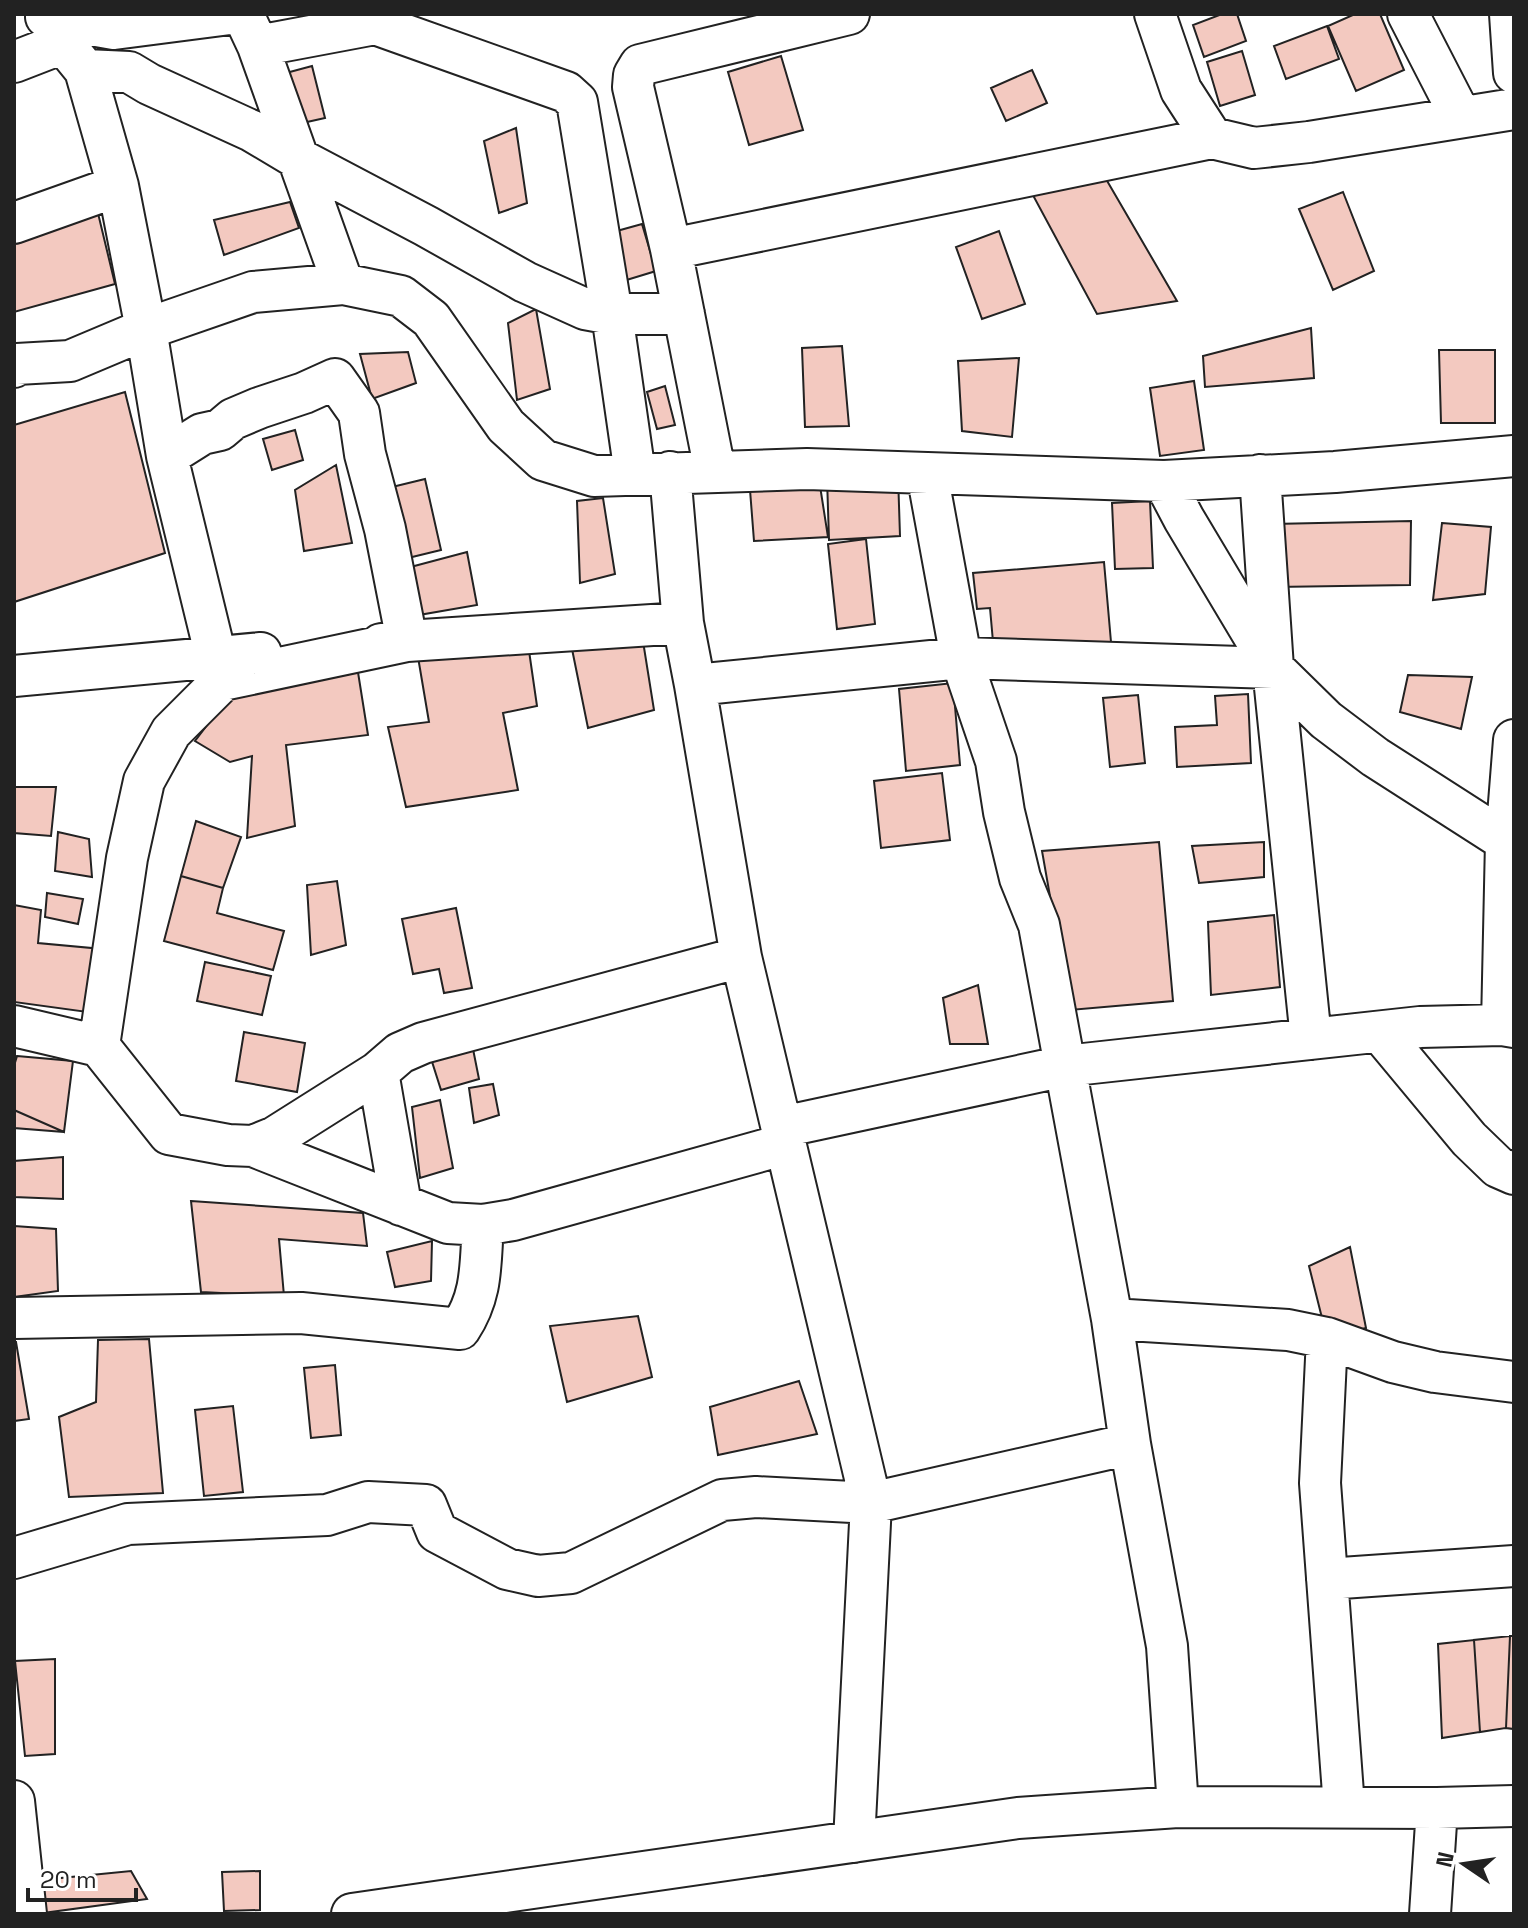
<svg xmlns="http://www.w3.org/2000/svg" width="1528" height="1928" font-family="'Space Grotesk',sans-serif">
<style>
.building{fill:#f3c9c0;stroke:#222;stroke-width:2}
.lines{fill:none;stroke-linecap:round;stroke-linejoin:round}
.minor-casing{stroke:#222;stroke-width:44}
.minor{stroke:#fff;stroke-width:40}
</style>
<rect width="100%" height="100%" fill="#fff"/>
<path class="building" d="M1222,14H1237L1246,41L1204,57L1193,25Z
M1355,14H1380L1404,70L1356,91L1328,26Z
M1327,26L1339,59L1286,79L1274,46Z
M1242,51L1255,95L1220,106L1207,62Z
M781,56L803,130L749,145L728,72Z
M312,66L325,118L298,124L286,73Z
M1032,70L1047,103L1006,121L991,88Z
M516,128L527,203L499,213L484,141Z
M1099,167L1177,301L1097,314L1028,186Z
M1343,192L1374,271L1333,290L1299,209Z
M290,202L299,228L224,255L214,220Z
M97,209L115,284L14,312V235Z
M642,224L656,271L620,282L606,234Z
M999,231L1025,304L982,319L956,247Z
M536,309L550,389L517,400L508,323Z
M1311,328L1314,378L1205,387L1203,356Z
M842,346L849,426L805,427L802,348Z
M1439,350H1495V423H1441Z
M408,352L416,383L372,399L360,354Z
M1019,358L1012,437L962,431L958,361Z
M1194,381L1204,450L1160,456L1150,388Z
M665,386L675,425L657,429L647,392Z
M125,392L165,553L14,602V425Z
M295,430L303,460L272,470L263,439Z
M336,465L352,543L304,551L295,490Z
M818,473L828,537L754,541L749,477Z
M898,475L900,536L829,540L827,478Z
M425,479L441,550L408,558L392,487Z
M603,498L615,574L580,583L577,501Z
M1150,501L1153,568L1115,569L1112,503Z
M1411,521L1410,585L1274,587L1273,524Z
M1442,523L1491,527L1485,594L1433,600Z
M866,539L875,624L837,629L828,544Z
M467,552L477,605L413,616L403,569Z
M1104,562L1111,642L994,653L990,608L977,609L973,573Z
M642,635L654,710L588,728L571,644Z
M527,637L537,706L503,713L518,790L406,807L388,727L429,722L418,657Z
M357,666L368,735L286,745L295,826L247,838L252,756L230,762L195,741L221,707L247,681Z
M1408,675L1472,677L1461,729L1400,712Z
M953,683L960,765L906,771L899,689Z
M1248,694L1251,763L1177,767L1175,727L1217,725L1215,696Z
M1138,695L1145,763L1110,767L1103,698Z
M942,773L950,840L881,848L874,781Z
M14,787H56L51,836L14,833Z
M196,821L241,837L223,888L181,876Z
M58,832L89,839L92,877L55,871Z
M1159,842L1173,1001L1070,1010L1042,851Z
M1264,842V877L1199,883L1192,846Z
M181,876L223,888L217,913L284,931L273,970L164,941Z
M337,881L346,945L311,955L307,885Z
M47,893L83,899L78,924L45,917Z
M14,905L41,910L38,943L102,949L87,1012L14,1002Z
M456,908L472,988L444,993L439,969L413,974L402,919Z
M1274,915L1280,987L1211,995L1208,922Z
M205,962L271,976L262,1015L197,1001Z
M978,985L988,1044H950L943,998Z
M244,1032L305,1043L297,1092L236,1081Z
M472,1044L479,1079L441,1090L428,1049Z
M17,1056L73,1061L64,1132L14,1110V1066Z
M493,1084L499,1115L474,1123L469,1088Z
M440,1100L453,1168L420,1178L412,1107Z
M14,1110L64,1132L14,1128Z
M63,1157V1199L14,1197V1161Z
M191,1201L363,1213L367,1246L279,1239L284,1296L201,1292Z
M14,1226L56,1229L58,1291L14,1297Z
M432,1241L431,1281L395,1287L387,1252Z
M1350,1247L1366,1328L1327,1338L1309,1266Z
M638,1316L652,1377L567,1402L550,1326Z
M149,1339L163,1493L69,1497L59,1417L96,1402L98,1340Z
M14,1342H16L29,1419L14,1421Z
M335,1365L341,1435L311,1438L304,1368Z
M799,1381L817,1434L718,1455L710,1407Z
M233,1406L243,1492L204,1496L195,1410Z
M1510,1636L1506,1728L1480,1732L1474,1640Z
M1510,1636H1514V1729L1506,1728Z
M1474,1640L1480,1732L1442,1738L1438,1644Z
M55,1659V1754L25,1756L15,1661Z
M131,1871L147,1899L43,1913L41,1880Z
M260,1871V1910L224,1911L222,1872Z"/>
<g class="lines">
<defs>
<path id="minor" d="M46,14L63,43L85,70L118,186L146,329L167,456L216,657L223,680
M243,14L258,46L343,284
M1155,14L1181,90L1212,138
M1408,14L1461,117
M1510,14L1514,73
M46,17L114,29L230,14
M375,24L566,92L577,102L612,314L635,474
M258,46L375,24L392,14
M14,62L63,43
M85,70L129,72L149,84L252,131L299,159L426,226L525,282L585,309L612,314H684
M14,223L118,186
M671,249L1212,138L1254,148L1309,142L1514,109
M14,367L17,364L70,361L146,329L253,292L343,284L401,296L431,319L506,426L543,460L594,476L807,469L1164,481L1335,472L1514,456
M167,456L202,434L220,430L233,419L259,408L304,393L335,379L359,413L365,454L385,529L407,641L381,644
M715,471L671,249L633,87L634,75L640,65L849,14
M670,472L683,623L695,685L741,957L871,1503L854,1842
M927,473L961,658L996,761L1004,812L1020,878L1039,925L1065,1066L1112,1319L1130,1444L1167,1646L1178,1807
M1260,475L1273,668L1311,1039
M1164,481L1184,519L1273,668L1326,720L1375,757L1506,841L1514,844
M14,676L261,653
M695,685L961,658L1273,668
M1502,1025L1506,841L1514,740
M14,1026L99,1046L169,1134L228,1145L253,1146L448,1223L483,1225L513,1220L786,1144
M1380,1032L1469,1139L1498,1167L1514,1174
M99,1046L127,858L144,781L171,732L223,680L407,641L683,623
M378,1072L401,1205
M782,1127L1065,1066L1420,1027L1502,1025L1514,1027
M253,1146L275,1137L378,1072L400,1053L423,1043L741,957
M14,1318L301,1313L460,1329C483,1294 480,1265 483,1225
M1112,1319L1288,1330L1327,1338L1393,1362L1435,1372L1514,1382
M1327,1338L1320,1483L1344,1807
M14,1558L128,1524L327,1515L368,1502L426,1505L437,1532L507,1569L538,1576L571,1573L722,1500L756,1497L871,1503L1130,1444
M1327,1579L1514,1566
M14,1801L26,1914
M352,1914L1018,1818L1178,1807L1437,1808L1514,1806
M1430,1914L1437,1808"/>
</defs>
<use href="#minor" class="minor-casing"/>
<use href="#minor" class="minor"/>
</g>
<rect width="1528" height="1928" fill="none" stroke="#222222" stroke-width="32"/>
<g transform="translate(1464 1864) rotate(283)" stroke="#ffffff" stroke-width="6" paint-order="stroke">
<path d="M0-6L14 30L0 20L-14 30Z" fill="#222222"/>
<text y="-12" font-size="22" font-weight="bold" text-anchor="middle" fill="#222222">N</text>
</g>
<path d="M28 1888v12h108v-12" fill="none" stroke="#222222" stroke-width="4"/>
<text x="40" y="1888" font-size="24" fill="#222222" stroke="#ffffff" stroke-width="6" paint-order="stroke">20 m</text>
</svg>
